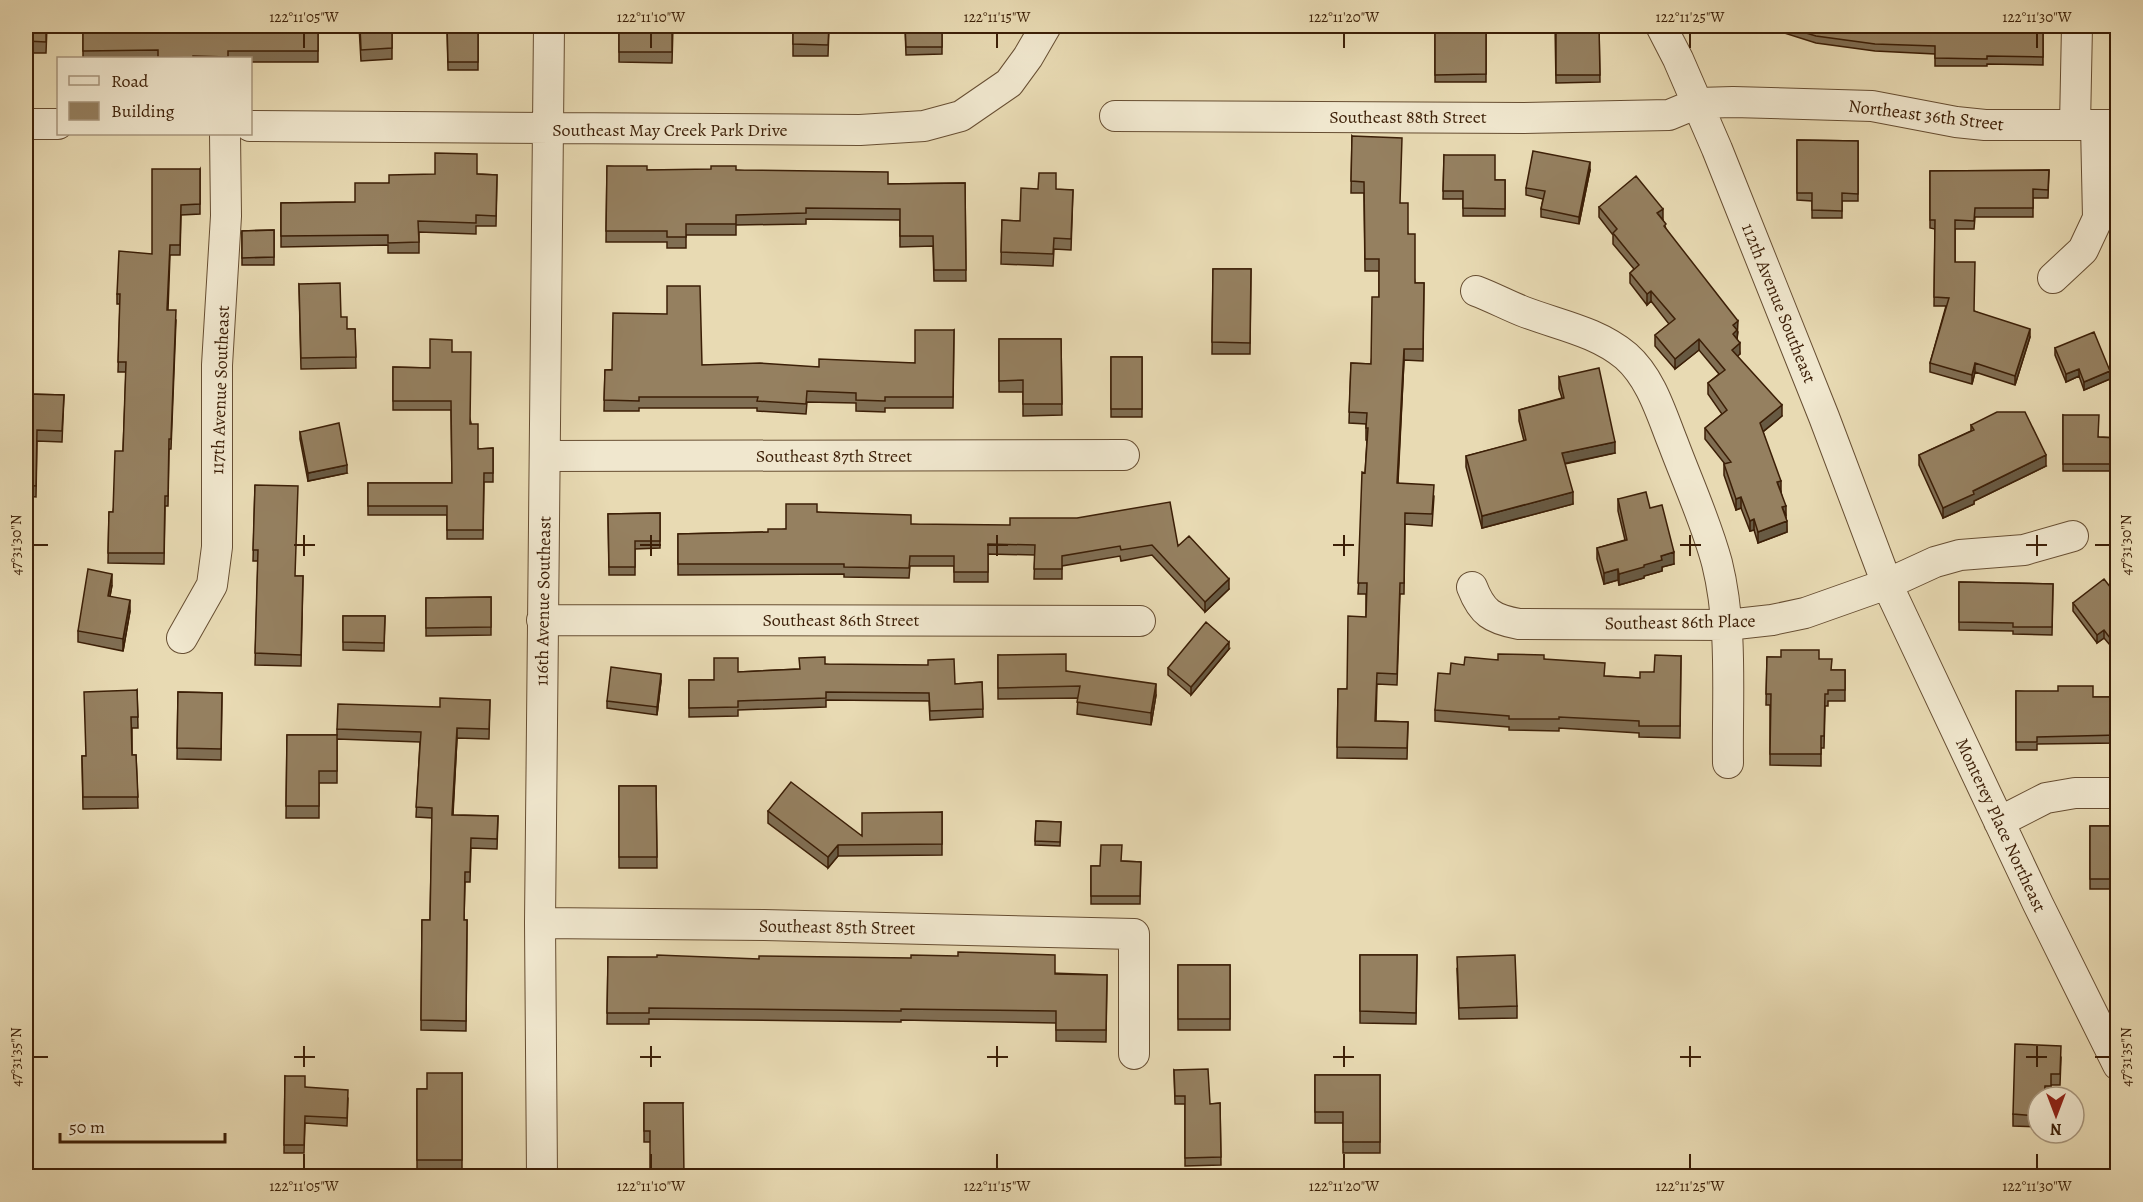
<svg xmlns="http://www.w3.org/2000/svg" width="2143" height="1202" font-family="Alegreya,serif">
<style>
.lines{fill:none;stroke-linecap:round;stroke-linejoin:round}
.minor-casing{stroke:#674e32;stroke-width:32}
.minor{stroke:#f0e7ce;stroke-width:30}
.wall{fill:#806e53;stroke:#3c1f07;stroke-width:1.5}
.shaded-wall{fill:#685a43;stroke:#3c1f07;stroke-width:1.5}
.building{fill:#958060;stroke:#3c1f07;stroke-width:1.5}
.ticks{fill:none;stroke:#3c1f07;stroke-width:2}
.labels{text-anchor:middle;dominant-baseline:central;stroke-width:5;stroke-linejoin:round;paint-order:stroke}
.street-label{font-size:18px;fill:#3c1f07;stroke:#f0e7ce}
.neatline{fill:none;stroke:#3c1f07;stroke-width:2}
.ticks-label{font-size:15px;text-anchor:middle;fill:#3c1f07}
</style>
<rect width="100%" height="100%" fill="#e8dab3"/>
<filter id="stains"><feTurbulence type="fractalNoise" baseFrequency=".00333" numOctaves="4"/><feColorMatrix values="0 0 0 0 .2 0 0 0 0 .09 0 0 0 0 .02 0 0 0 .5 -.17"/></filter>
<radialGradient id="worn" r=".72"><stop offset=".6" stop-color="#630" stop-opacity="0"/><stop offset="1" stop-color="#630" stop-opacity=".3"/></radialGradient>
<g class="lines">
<defs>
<path id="minor" d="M1661,26L1678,59L1717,149L1824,417L1887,584L2038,904L2118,1065
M1115,116L1523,118L1669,115L1698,103L1733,102L1872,106L1956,122L1985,125H2118
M26,124H58
M2075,125L2077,26
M250,126L860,130L924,126L961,116L1009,83L1028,57L1046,26
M2053,278L2083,250L2098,218L2096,125
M1476,291C1492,297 1507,305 1522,311C1558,325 1596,331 1626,356C1651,378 1661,413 1673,443C1688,483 1706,522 1717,563C1733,627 1727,697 1728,763
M545,456L1124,455
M1472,587C1482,613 1492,619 1519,624L1727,625L1772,620L1805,613L1887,584L1935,562L1960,555L2024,550L2073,536
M542,620L1140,621
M182,638L212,585L217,547V365L226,216L225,134
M1999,822L2046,798L2075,793H2118
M540,923L764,925L1134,934V1054
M542,1176L540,923L549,26"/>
</defs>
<use href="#minor" class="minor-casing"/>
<use href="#minor" class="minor"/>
</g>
<path class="wall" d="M26,26H47L46,53H26Z
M83,26H318V62H250V58H83Z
M359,26H392V59L361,61Z
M447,26H478V70H448Z
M619,26H673L672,63L619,62Z
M793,26H862V27H829L828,56H793Z
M905,26H942V54L906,55Z
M1555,26H1599L1600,82L1556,83Z
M1762,26H2043V65L1987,64V66H1935V54L1875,51L1816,43Z
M1435,27H1486V82H1435Z
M1352,136L1400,203L1408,234L1415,283H1424L1423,361L1404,360L1398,483L1434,496L1432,526L1405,524L1404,594H1400L1397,685L1377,684L1376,721L1408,722L1407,759L1337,758L1338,689H1347L1366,617V594H1358L1367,440H1366V424L1349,423L1351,363L1371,364L1379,297V271H1365L1364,193H1351Z
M1797,140L1858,141V201H1842V218H1812V201L1797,200Z
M1444,155L1495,180H1505V216H1463V199H1443Z
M607,166L647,170H736L888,184L965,183L966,281H934L933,246L900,247V220L806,219V224L736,225V235H686V248H667V242H606Z
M200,169V214L181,215L180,255H170L168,310L176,320L171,449H169L168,506H165L164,564L108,563L109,512H113L123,451L126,372H118L120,304H117V294L152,254Z
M1590,170L1579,224L1541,217V209L1543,199L1526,195V188Z
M2049,170L2048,198H2033V217H1975L1974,229H1955V262L1974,311L2030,337L2015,385L1975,372L1972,384L1930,372V363L1946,306H1934L1935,229L1930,228V171Z
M477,174L497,175L496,226H476V234L419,232V253H388V245L281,247V203L355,202L389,183Z
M1038,189L1073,190L1071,250L1054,249L1053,266L1001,264L1002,220L1020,221Z
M1599,207L1663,220L1666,229L1738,332L1737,339L1740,354L1737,356L1782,416L1763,432L1781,492L1786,516L1787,532L1758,543L1754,530L1750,531L1741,508L1736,510L1724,475V464H1725L1705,439V428L1722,414L1708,394V383L1719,374L1699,350L1675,369L1655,346V335L1669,324L1651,301L1647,305L1630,283V273L1634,269L1613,244V235L1599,217Z
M274,230V265H242V231Z
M1213,269H1251L1250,354H1212Z
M299,284L341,317L347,329H355L356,368L301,369Z
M954,330L953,408H885V412L856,411V403L807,402L806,414L757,411V408H639V411H604L605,370L702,365L819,367L915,363Z
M999,339H1061L1062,415L1023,416V392H999Z
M2055,348L2110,379L2084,390L2079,376L2066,382L2055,355Z
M452,352L478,449L493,448V482H484L483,539H447V515H368V483H452L451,410H393V367L430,368Z
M1111,357H1142V417H1111Z
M26,358L27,394L64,395L62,442L37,441L36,497L26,496Z
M1559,377L1615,453L1565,464L1573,504L1482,528L1466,467V456L1524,441L1519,421V410L1562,398L1559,389Z
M2063,415L2099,437L2118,438V471H2063Z
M1971,425L2046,466L1974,501V504L1943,518L1919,465V455L1971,431Z
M300,432L347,473L308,481L300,439Z
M255,485L295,576H303L301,666L255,665L258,561H253Z
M1618,499L1650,508L1674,564L1662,567V571L1644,576V578L1619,585L1618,580L1604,584L1597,559V548L1625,540L1618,511Z
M817,512L911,524L1178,546L1229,589L1205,612L1152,555L1121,561L1120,556L1062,566V579H1034L1035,555L988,554V582H954V566H910L909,578L844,577V574L678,575V534L768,532L786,529Z
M660,513V548L635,549V575H609L608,514Z
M1959,582L2053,584L2052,635L2013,634V631L1959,630Z
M112,585L110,596L130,611L123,651L78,642V631Z
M491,597V635L426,636V598Z
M2118,597V640L2110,645L2104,638L2097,643L2073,611V603Z
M343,616H385L384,651L343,650Z
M1229,649L1191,695L1168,675V668Z
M998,655L1066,671L1156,695L1151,725L1077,714L1078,698L998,699Z
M1681,656L1680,738L1639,737V733L1559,728V731L1509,730V727L1435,721V710L1450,674L1464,665L1498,660L1544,659L1605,676L1640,678L1654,672Z
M1767,657L1819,659L1832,670H1845V701H1828V706H1825L1824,748H1821V766L1770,765V705H1766Z
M825,664L955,684L982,682L983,717L930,720L929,701L826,700V707L738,710V716L689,717V680H714L738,672L800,669Z
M661,681L657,715L607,708V701Z
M137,690L138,728H132V755H136L138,808L83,809L82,756H86Z
M2016,691L2093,697H2118V743L2037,744V750H2016Z
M178,692L222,693L221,760L177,759Z
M490,700L489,739L457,738L453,815L498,816L497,849L471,848L470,882H465L464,920H467L466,1031L421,1030L422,920H430L432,818L416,817L420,742L337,739V783H319V818H286L287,735H337V729L440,707Z
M619,786H656L657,868H619Z
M768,811L862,836L942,812V855L838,856L828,868L768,823Z
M1036,821L1061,822L1060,846L1035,845Z
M2090,826H2118V889H2090Z
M1122,861L1141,862L1140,904H1091V866H1100Z
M1360,955H1417L1416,1024L1360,1023Z
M608,957L1107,975L1106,1042L1056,1041V1023L901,1020V1022L649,1019V1024H607Z
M1178,965H1230V1030H1178Z
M1457,969L1517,1006V1018L1459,1019Z
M2061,1058L2060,1085H2051V1097H2038V1127L2013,1126V1114Z
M1174,1070L1210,1104L1220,1103L1221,1165L1185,1166V1104H1175Z
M462,1073V1171H417V1089H427Z
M1315,1075H1380V1153H1343V1123H1315Z
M285,1076L305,1087L348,1098L347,1126L305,1123L304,1153H284Z
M644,1103H683L650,1142H644Z"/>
<path class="shaded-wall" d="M1590,162V170L1579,224V217Z
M1663,209V220L1657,213Z
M1651,291V301L1647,305V294Z
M1738,321L1737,341L1733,344V325Z
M2030,329V337L2015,385V376Z
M1699,339V350L1675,369V359Z
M1740,343V354L1732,361V350Z
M1404,349V360L1397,494V483Z
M1975,363V372L1972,384V375Z
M2079,369V376L2066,382V374Z
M2110,371V379L2084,390V382Z
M1782,405V416L1760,434V423Z
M1615,442V453L1562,464V453Z
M2046,455V466L1974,501V504L1943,518V508L1973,491Z
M347,465V473L308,481V473Z
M1781,481V492L1777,482Z
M1573,492V504L1482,528V516Z
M1741,497V508L1736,510V499Z
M1786,506V516L1782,507Z
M1754,519V530L1750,531V521Z
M1787,521V532L1758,543V532Z
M1674,552V564L1662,567V571L1644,576V578L1619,585V574L1644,565L1661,556Z
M1618,569V580L1604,584V573Z
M112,574V585L108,607V596Z
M1229,579V589L1205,612V602Z
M130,600V611L123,651V639Z
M2104,630V638L2097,643V635Z
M2118,632V640L2110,645V638Z
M1229,642V649L1191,695V687Z
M661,674V681L657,715V707Z
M1156,684V695L1151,725V713Z
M457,728V738L452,825V815Z
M838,845V856L828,868V857Z"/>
<path class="building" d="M26,26H46V42L26,41Z
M83,26H318V51H228V57L193,56V58L158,57V50L83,51Z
M360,26H392V48L361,50Z
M447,26H478V62H448Z
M619,26H672V52H619Z
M793,26H829L828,45L793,44Z
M905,26H942V47H906Z
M1556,26H1599L1600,75H1556Z
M1783,26H2043V57L1987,56V59L1935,58V46L1875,44L1816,36Z
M1435,27H1486V74L1435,75Z
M1352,136L1402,138L1400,203H1408V234H1415V283H1424L1423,349H1404L1397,483L1434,485L1432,514L1405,513L1404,583H1400L1397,674L1377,673L1375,721L1408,722L1407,748L1337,747L1338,689H1347L1348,616L1366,617L1367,583H1358L1362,472L1365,473L1368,428H1366L1367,413L1349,412L1351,363L1371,364L1372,297H1379V259H1365L1364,182L1351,181Z
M1797,140L1858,141V194L1842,193V211L1812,210V193H1797Z
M1533,151L1590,162L1579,217L1541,209L1545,191L1526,188Z
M435,153L477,154V174L497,175L496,216L476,215V223L418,221L419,242L388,243V235L281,236V203L355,202V183H389V175L435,174Z
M1444,155H1495V180H1505V209L1463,208V191H1443Z
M607,166H647V170L711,169V166H736V170L888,172V184L965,183L966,270H934L933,236H900V209L806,208V213L736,215V224H686V237H667V231H606Z
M152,169H200V204L181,205L180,245H170L167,310H176L171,439H169L168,496H165L164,553H108L109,512H113L115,451H123L126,362H118L120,294H117L119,251L152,254Z
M2049,170L2048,190L2033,189V208H1975L1974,221L1955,220V262H1975L1974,311L2030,329L2015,376L1975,363L1972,375L1930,363L1949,298L1934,297L1935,220H1930V171Z
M1039,173H1056V189L1073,190L1071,239L1054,238L1053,254L1001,252L1002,220L1020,221L1021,188L1038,189Z
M1636,176L1663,209L1657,213L1666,224L1664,226L1738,321L1733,325L1737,330L1733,334L1740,343L1732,350L1782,405L1760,423L1781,481L1777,482L1786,506L1782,507L1787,521L1758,532L1754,519L1750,521L1741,497L1736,499L1724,464L1731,462L1705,428L1727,410L1708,383L1725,370L1699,339L1675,359L1655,335L1675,319L1651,291L1647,294L1630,273L1639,265L1613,233L1617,229L1599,207Z
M274,230V257L242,258V231Z
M1213,269H1251L1250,343L1212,342Z
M340,283L341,317H347V329H355L356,357L301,358L299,284Z
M667,286H700L702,365L760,363L819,367V359L915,363V330H954L953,397H885V401L856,400V393L807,391L806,404L757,401L758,397H639V401L604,400L605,370H612L613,313L667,314Z
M2094,332L2110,371L2084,382L2079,369L2066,374L2055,348Z
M430,339L452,340V352H471L470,424H478V449L493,448V473H484L483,530H447V506H368V483H452L451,401H393V367L430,368Z
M999,339H1061L1062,404H1023V380L999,381Z
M1111,357H1142V409H1111Z
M26,358H28L27,394L64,395L62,431L37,430L36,486L26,485Z
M1599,368L1615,442L1562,453L1573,492L1482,516L1466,456L1526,440L1519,410L1564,398L1559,377Z
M1997,412H2025L2046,455L1973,491L1974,494L1943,508L1919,455L1974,430L1971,425Z
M2063,415H2099L2098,437L2118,438V464H2063Z
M339,423L347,465L308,473L300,432Z
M255,485L298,486L295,576H303L301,655L255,653L258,550H253Z
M1646,492L1650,508L1662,505L1674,552L1661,556L1662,560L1644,565V567L1619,574L1618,569L1604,573L1597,548L1627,540L1618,499Z
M1170,502L1178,546L1189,536L1229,579L1205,602L1152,545L1121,550L1120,546L1062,556V569H1034L1035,545L988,544V572H954V556H910L909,568L844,567V564H678V534L768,532V529H786V504H817V512L911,515V524L1010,525V518H1077Z
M660,513V541H635V567H609L608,514Z
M88,569L112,574L108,596L130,600L123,639L78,631Z
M2104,579L2118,597V632L2110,638L2104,630L2097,635L2073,603Z
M1959,582L2053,584L2052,627H2013V623L1959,622Z
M491,597V627L426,628V598Z
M343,616H385L384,643L343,642Z
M1206,622L1229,642L1191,687L1168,668Z
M1781,650H1819V659H1832L1831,670H1845V690H1828V694H1825L1824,736H1821V754H1770L1771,694H1766L1767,657H1781Z
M1066,654V671L1156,684L1151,713L1077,702L1080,686L998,688V655Z
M1498,654L1544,655V659L1605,663L1604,676L1640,678V672H1654L1655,655L1681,656L1680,726H1639V721L1559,717V719H1509V716L1435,710L1438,673L1450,674L1451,663L1464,665L1465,657L1498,660Z
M825,657V664L928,665V660L954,659L955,684L982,682L983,709L930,711L929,693L826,692V698L738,701V707L689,708V680H714V658H738V672L800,669L799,658Z
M611,667L661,674L657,707L607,701Z
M2058,686H2093V697H2118V735L2037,737V742H2016V691H2058Z
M137,690L138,717H131L132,755H136L138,797H83L82,756H86L84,692Z
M178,692L222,693L221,749L177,748Z
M440,698L490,700L489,729L457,728L452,815L498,816L497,839L471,838L470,872H465L464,920H467L466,1021L421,1020L422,920H430L432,808L416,807L421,732L337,729L338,704L440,707Z
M287,735H337V771H319V806H286Z
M791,782L862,836V813L942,812V844L838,845L828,857L768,811Z
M619,786H656L657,857H619Z
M1036,821L1061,822L1060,842L1035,841Z
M2090,826H2118V879H2090Z
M1101,845H1122L1121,861L1141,862L1140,896H1091V866H1100Z
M958,952L1055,955V974L1107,975L1106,1030H1056V1011L901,1009V1011L649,1008V1013H607L608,957H657V955L759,959V956L911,958V955L958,956Z
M1360,955H1417L1416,1013L1360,1011Z
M1515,955L1517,1006L1459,1008L1457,957Z
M1178,965H1230V1019H1178Z
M2015,1044L2061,1046L2060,1074H2051V1086H2045L2044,1097H2038V1116L2013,1114Z
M26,1061H27L26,1127Z
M1208,1069L1210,1104L1220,1103L1221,1157L1185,1158V1096H1175L1174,1070Z
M427,1073H462V1160H417V1089H427Z
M1315,1075H1380V1142H1343V1112H1315Z
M285,1076H305V1087L348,1090L347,1118L305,1116L304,1145H284Z
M644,1103H683L684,1176H650V1131H644Z"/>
<path class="ticks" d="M304,33V48M651,33V48M997,33V48M1344,33V48M1690,33V48M2037,33V48M304,535V556M651,535V556M997,535V556M1344,535V556M1690,535V556M2037,535V556M33,545H48M294,545H315M640,545H661M987,545H1008M1333,545H1354M1680,545H1701M2026,545H2047M2095,545H2110M304,1046V1067M651,1046V1067M997,1046V1067M1344,1046V1067M1690,1046V1067M2037,1046V1067M33,1057H48M294,1057H315M640,1057H661M987,1057H1008M1333,1057H1354M1680,1057H1701M2026,1057H2047M2095,1057H2110M304,1154V1169M651,1154V1169M997,1154V1169M1344,1154V1169M1690,1154V1169M2037,1154V1169"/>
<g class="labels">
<g class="street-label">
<text transform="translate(1926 115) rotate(7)">Northeast 36th Street</text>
<text x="1408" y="117">Southeast 88th Street</text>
<text x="670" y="130">Southeast May Creek Park Drive</text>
<text transform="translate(1779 303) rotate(68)">112th Avenue Southeast</text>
<text transform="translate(220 390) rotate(-88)">117th Avenue Southeast</text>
<text x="834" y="456">Southeast 87th Street</text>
<text transform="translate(543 601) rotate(-89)">116th Avenue Southeast</text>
<text x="841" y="620">Southeast 86th Street</text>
<text transform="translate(1680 622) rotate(-1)">Southeast 86th Place</text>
<text transform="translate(2001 825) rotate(65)">Monterey Place Northeast</text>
<text transform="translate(837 927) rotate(1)">Southeast 85th Street</text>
</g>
</g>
<rect width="2143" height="1202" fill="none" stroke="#e8dab3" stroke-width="66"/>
<rect x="57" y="57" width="195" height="78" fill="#f0e7ce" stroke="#a8977e" stroke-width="1.5"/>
<rect x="69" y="76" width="30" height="9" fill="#f0e7ce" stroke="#a8977e" stroke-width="1.5"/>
<text x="111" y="87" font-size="18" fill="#3c1f07">Road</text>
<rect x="69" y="102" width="30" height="18" fill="#958060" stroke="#a8977e" stroke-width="1.5"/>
<text x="111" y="117" font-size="18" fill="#3c1f07">Building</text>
<g transform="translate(2056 1115) rotate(180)"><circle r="28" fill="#f0e7ce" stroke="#a8977e" stroke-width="1.5"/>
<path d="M0-4.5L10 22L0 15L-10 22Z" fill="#8f2418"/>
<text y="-9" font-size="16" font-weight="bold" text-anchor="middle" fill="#3c1f07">N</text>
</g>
<path d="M60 1133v9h165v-9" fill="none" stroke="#3c1f07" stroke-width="3"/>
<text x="69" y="1133" font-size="18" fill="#3c1f07" stroke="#f0e7ce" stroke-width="4.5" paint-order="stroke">50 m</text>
<rect x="33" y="33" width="2077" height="1136" class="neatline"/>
<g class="ticks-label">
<text x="304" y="22">122°11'05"W</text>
<text x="651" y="22">122°11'10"W</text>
<text x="997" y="22">122°11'15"W</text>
<text x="1344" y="22">122°11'20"W</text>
<text x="1690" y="22">122°11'25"W</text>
<text x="2037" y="22">122°11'30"W</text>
<text transform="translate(2126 545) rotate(-90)" y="5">47°31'30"N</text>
<text transform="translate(16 545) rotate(-90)" y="5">47°31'30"N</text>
<text transform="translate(2126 1057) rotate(-90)" y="5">47°31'35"N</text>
<text transform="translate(16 1057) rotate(-90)" y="5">47°31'35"N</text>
<text x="304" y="1191">122°11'05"W</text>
<text x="651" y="1191">122°11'10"W</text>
<text x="997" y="1191">122°11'15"W</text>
<text x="1344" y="1191">122°11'20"W</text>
<text x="1690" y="1191">122°11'25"W</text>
<text x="2037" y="1191">122°11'30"W</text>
</g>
<rect width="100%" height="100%" filter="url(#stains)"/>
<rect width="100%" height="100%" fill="url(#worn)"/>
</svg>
